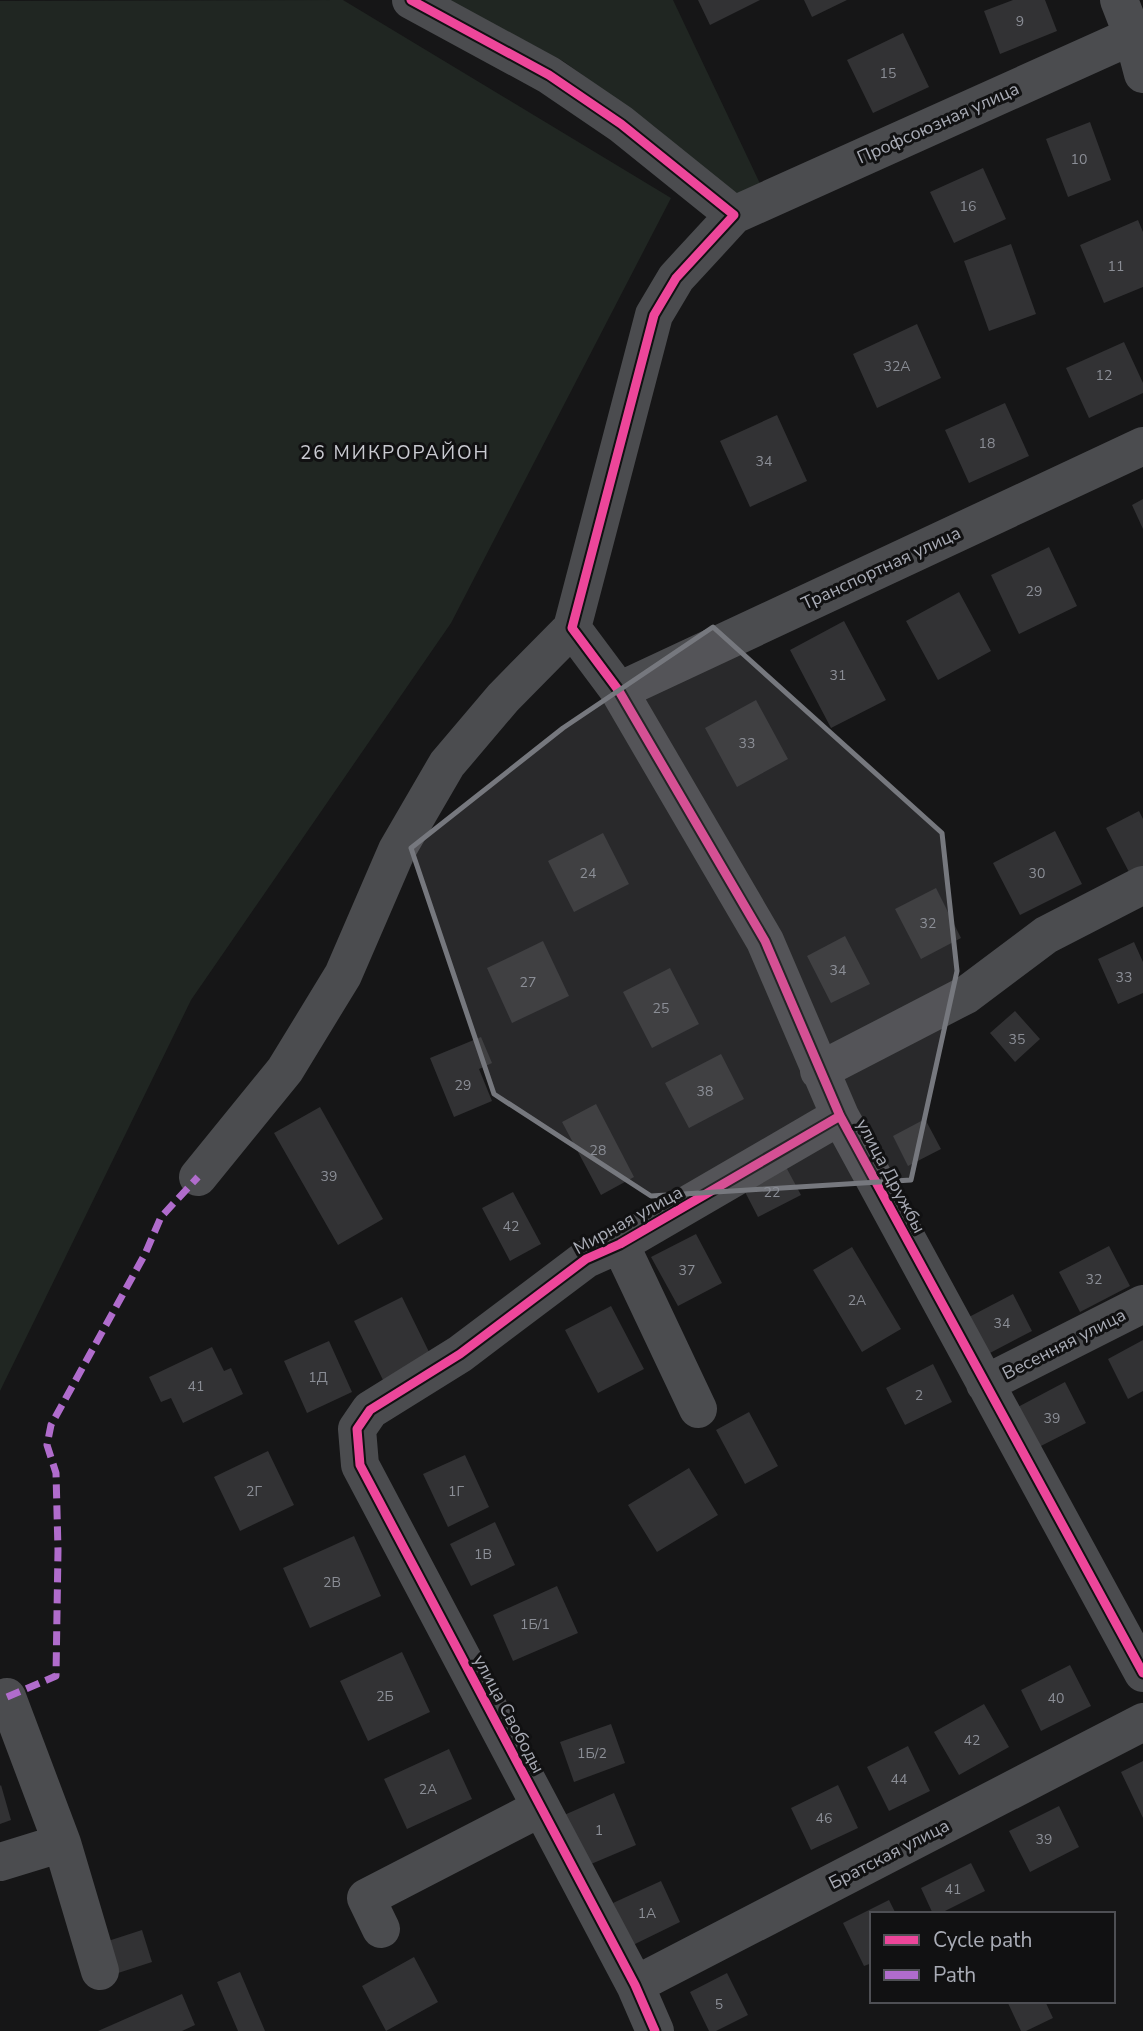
<svg xmlns="http://www.w3.org/2000/svg" width="1143" height="2031" font-family="'Nunito Sans',sans-serif">
<style>
.green{fill:#202622}
.building{fill:#323234}
.lines{fill:none;stroke-linecap:round;stroke-linejoin:round}
.minor{stroke:#4b4c4f;stroke-width:38}
.quiet{stroke:#b06ccc;stroke-width:7;stroke-dasharray:14 7;stroke-linecap:butt}
.cycleway-casing{stroke:#111112;stroke-width:13}
.cycleway{stroke:#ed469a;stroke-width:9}
.marked{fill:#76787e;fill-opacity:0.2;stroke:#76787e;stroke-width:5;stroke-linejoin:round}
.labels{text-anchor:middle;dominant-baseline:central;stroke-width:6;stroke-linejoin:round;paint-order:stroke}
.number-label{font-size:14px;fill:#8b8e96}
.street-label{font-size:18px;fill:#a9acb6;stroke:#111112}
.neighbourhood-label{font-size:19px;letter-spacing:2px;fill:#cacbd2;stroke:#111112}
</style>
<rect width="100%" height="100%" fill="#161617"/>
<path class="green" d="M343,0L671,198L451,623L191,1000L0,1391V1Z
M448,0H673L764,192L740,203L655,127L563,61Z"/>
<path class="building" d="M698,0H760L710,25Z
M804,0H847L812,17Z
M1013,0H1045L1057,31L1000,54L984,11Z
M903,33L929,87L873,113L847,60Z
M1090,122L1111,180L1068,197L1046,139Z
M983,168L1006,219L954,243L930,192Z
M1138,220L1143,232V287L1104,303L1080,245Z
M1011,244L1036,314L989,331L964,261Z
M917,324L941,378L877,408L853,354Z
M1124,342L1143,383V393L1089,418L1066,368Z
M1005,403L1029,456L969,483L945,430Z
M777,415L807,481L750,507L720,441Z
M1143,499V529L1132,505Z
M1049,547L1077,606L1019,634L991,575Z
M959,592L991,651L938,680L906,621Z
M844,621L886,700L831,728L790,650Z
M756,700L788,759L737,787L705,728Z
M1139,811L1143,819V867L1130,874L1106,828Z
M1055,831L1082,884L1020,915L993,863Z
M603,833L629,884L574,912L548,861Z
M936,888L961,938L921,959L895,909Z
M845,936L870,984L831,1003L807,956Z
M543,941L569,996L512,1023L487,968Z
M1134,942L1143,962V993L1118,1004L1098,959Z
M670,968L699,1024L652,1048L623,992Z
M1015,1011L1040,1039L1015,1062L990,1033Z
M481,1037L492,1063L479,1069L492,1101L454,1117L430,1058Z
M721,1054L744,1099L689,1128L665,1083Z
M596,1104L634,1177L601,1195L562,1122Z
M320,1107L383,1219L338,1245L274,1133Z
M925,1119L941,1149L908,1166L893,1136Z
M786,1167L801,1195L758,1217L744,1190Z
M513,1192L541,1244L510,1261L482,1208Z
M696,1234L722,1283L678,1306L651,1257Z
M1109,1246L1130,1286L1080,1312L1059,1272Z
M852,1247L901,1329L862,1352L813,1270Z
M1013,1294L1032,1331L988,1354L969,1317Z
M402,1297L431,1356L383,1380L354,1321Z
M611,1306L644,1369L598,1393L565,1330Z
M1143,1340V1391L1128,1399L1108,1359Z
M329,1341L352,1392L307,1413L284,1361Z
M212,1347L224,1371L231,1368L243,1394L183,1423L171,1398L161,1402L149,1377Z
M933,1364L952,1402L905,1425L886,1388Z
M1065,1382L1086,1423L1037,1448L1016,1408Z
M749,1412L778,1466L745,1484L716,1430Z
M268,1451L294,1505L240,1531L214,1477Z
M465,1455L489,1507L448,1527L423,1474Z
M689,1468L718,1515L657,1552L628,1505Z
M495,1522L515,1565L471,1586L450,1544Z
M354,1536L381,1596L310,1628L283,1568Z
M557,1586L578,1633L513,1661L493,1615Z
M402,1652L430,1712L368,1741L340,1681Z
M1070,1665L1091,1706L1041,1731L1021,1690Z
M984,1704L1009,1747L959,1775L934,1732Z
M611,1724L625,1763L574,1782L560,1742Z
M908,1746L930,1791L889,1811L867,1767Z
M449,1749L472,1799L407,1829L384,1779Z
M1143,1761V1818L1121,1772Z
M1,1785L11,1820L0,1824V1786Z
M838,1785L858,1828L811,1850L791,1808Z
M614,1793L636,1845L584,1867L562,1816Z
M1059,1806L1079,1847L1030,1872L1009,1831Z
M971,1863L985,1891L939,1914H933L921,1888Z
M661,1881L680,1922L633,1945L613,1903Z
M889,1900L896,1914H872V1963L864,1966L843,1923Z
M142,1930L152,1962L115,1974L105,1942Z
M414,1957L438,2002L386,2031L362,1986Z
M240,1972L265,2031H238L217,1982Z
M727,1973L748,2015L716,2031H709L690,1992Z
M182,1994L195,2025L182,2031H98Z
M1007,2001H1045L1053,2018L1026,2031H1021Z"/>
<g class="lines">
<path class="minor" d="M411,0L549,75L621,124L734,215L676,278L654,315L572,628L619,691L765,941L840,1116L1143,1673
M1119,0L1133,36L1143,74
M734,215L1143,31
M619,691L1143,446
M819,1071L966,995L1046,935L1143,885
M198,1177L285,1070L343,975L397,850L447,764L503,698L572,628
M620,1244L698,1409
M985,1384L1143,1304
M0,1700L7,1697L62,1843L0,1862
M62,1843L100,1971
M381,1929L366,1898L540,1808
M635,1985L1143,1722
M655,2031L635,1985L360,1465L357,1429L370,1410L460,1354L586,1259L620,1244L840,1116"/>
<path class="quiet" d="M7,1697L56,1676L58,1550L56,1473L47,1445L51,1425L145,1254L161,1217L198,1177"/>
<defs>
<path id="cycleway" d="M411,0L549,75L621,124L734,215L676,278L654,315L572,628L619,691L765,941L840,1116L1143,1673
M655,2031L635,1985L360,1465L357,1429L370,1410L460,1354L586,1259L620,1244L840,1116"/>
</defs>
<use href="#cycleway" class="cycleway-casing"/>
<use href="#cycleway" class="cycleway"/>
</g>
<path class="marked" d="M713,627L942,833L957,971L911,1180L651,1196L494,1094L411,848L563,728Z"/>
<g class="labels">
<g class="number-label">
<text x="1020" y="21">9</text>
<text x="888" y="73">15</text>
<text x="1079" y="159">10</text>
<text x="968" y="206">16</text>
<text x="1116" y="266">11</text>
<text x="897" y="366">32А</text>
<text x="1104" y="375">12</text>
<text x="987" y="443">18</text>
<text x="764" y="461">34</text>
<text x="1034" y="591">29</text>
<text x="838" y="675">31</text>
<text x="747" y="743">33</text>
<text x="588" y="873">24</text>
<text x="1037" y="873">30</text>
<text x="928" y="923">32</text>
<text x="838" y="970">34</text>
<text x="1124" y="977">33</text>
<text x="528" y="982">27</text>
<text x="661" y="1008">25</text>
<text x="1017" y="1039">35</text>
<text x="463" y="1085">29</text>
<text x="705" y="1091">38</text>
<text x="598" y="1150">28</text>
<text x="329" y="1176">39</text>
<text x="772" y="1192">22</text>
<text x="511" y="1226">42</text>
<text x="687" y="1270">37</text>
<text x="1094" y="1279">32</text>
<text x="857" y="1300">2А</text>
<text x="1002" y="1323">34</text>
<text x="318" y="1377">1Д</text>
<text x="196" y="1386">41</text>
<text x="919" y="1395">2</text>
<text x="1052" y="1418">39</text>
<text x="254" y="1491">2Г</text>
<text x="456" y="1491">1Г</text>
<text x="483" y="1554">1В</text>
<text x="332" y="1582">2В</text>
<text x="535" y="1624">1Б/1</text>
<text x="385" y="1696">2Б</text>
<text x="1056" y="1698">40</text>
<text x="972" y="1740">42</text>
<text x="592" y="1753">1Б/2</text>
<text x="899" y="1779">44</text>
<text x="428" y="1789">2А</text>
<text x="824" y="1818">46</text>
<text x="599" y="1830">1</text>
<text x="1044" y="1839">39</text>
<text x="953" y="1889">41</text>
<text x="647" y="1913">1А</text>
<text x="719" y="2004">5</text>
</g>
<g class="street-label">
<text transform="translate(938 123) rotate(-24)">Профсоюзная улица</text>
<text transform="translate(881 568) rotate(-25)">Транспортная улица</text>
<text transform="translate(891 1176) rotate(62)">улица Дружбы</text>
<text transform="translate(628 1220) rotate(-29)">Мирная улица</text>
<text transform="translate(1064 1344) rotate(-27)">Весенняя улица</text>
<text transform="translate(509 1714) rotate(62)">улица Свободы</text>
<text transform="translate(889 1854) rotate(-27)">Братская улица</text>
</g>
<g class="neighbourhood-label">
<text x="395" y="453">26 МИКРОРАЙОН</text>
</g>
</g>
<rect x="870" y="1912" width="245" height="91" fill="#111112" stroke="#4e4f54" stroke-width="2"/>
<rect x="884" y="1935" width="35" height="10" fill="#ed469a" stroke="#4e4f54" stroke-width="2"/>
<text x="933" y="1947" font-size="21" fill="#a9acb6">Cycle path</text>
<rect x="884" y="1970" width="35" height="10" fill="#b06ccc" stroke="#4e4f54" stroke-width="2"/>
<text x="933" y="1982" font-size="21" fill="#a9acb6">Path</text>
</svg>
